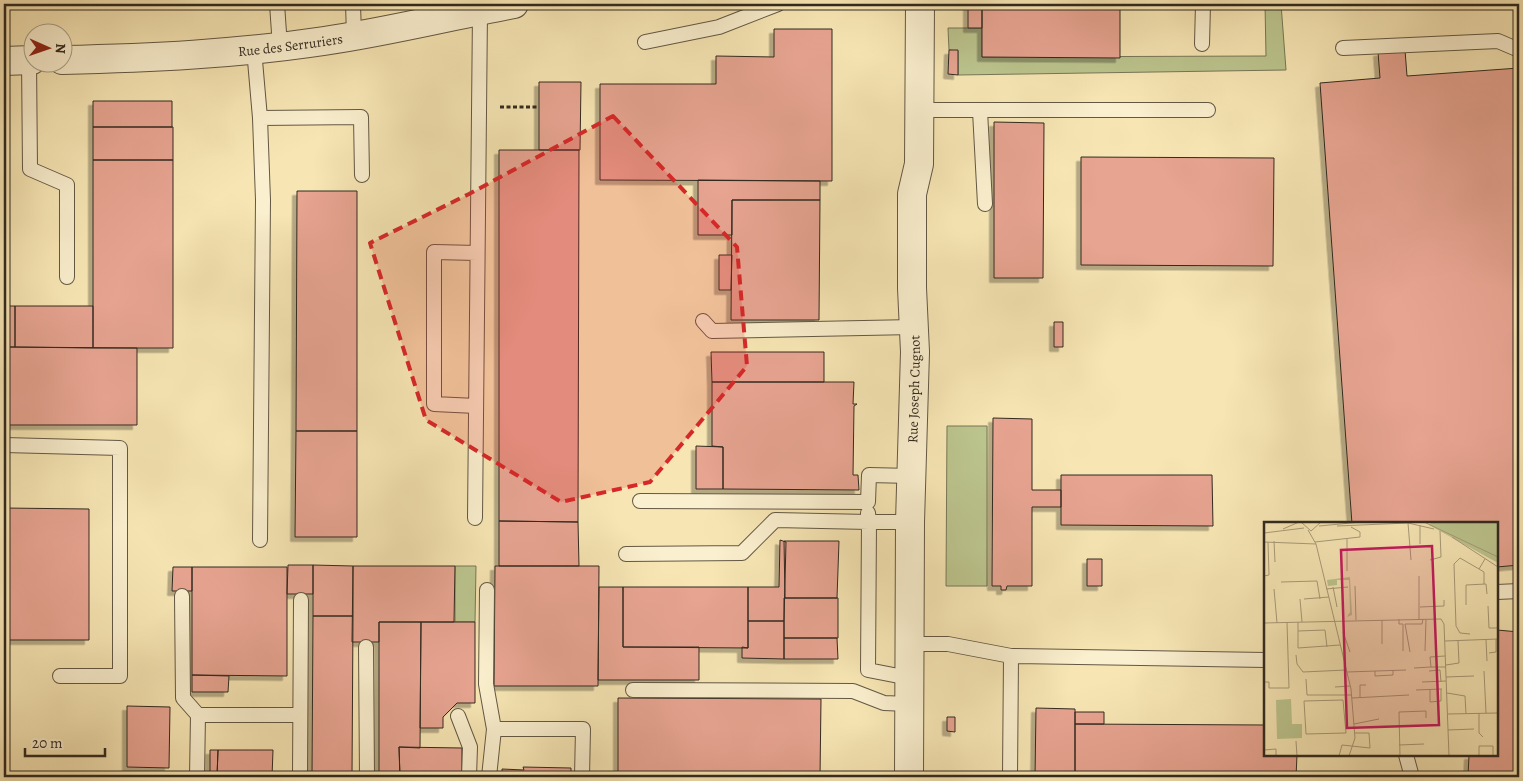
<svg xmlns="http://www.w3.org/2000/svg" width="1523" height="781" font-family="Alegreya,serif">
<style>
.green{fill:#bcc58e;stroke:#767756}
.building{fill:#e7a491;stroke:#31291f;filter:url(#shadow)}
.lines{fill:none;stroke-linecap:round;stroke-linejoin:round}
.service-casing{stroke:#625844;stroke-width:16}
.minor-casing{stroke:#625844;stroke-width:30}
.path{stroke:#31291f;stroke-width:3;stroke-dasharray:4 2.5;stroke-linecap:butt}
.service{stroke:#faefce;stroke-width:14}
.minor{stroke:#faefce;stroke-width:28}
.marked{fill:#d62828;fill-opacity:0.2;stroke:#d62828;stroke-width:4;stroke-dasharray:10 6;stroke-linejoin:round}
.labels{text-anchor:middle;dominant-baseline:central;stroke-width:5;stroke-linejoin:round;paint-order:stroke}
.street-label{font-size:14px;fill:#31291f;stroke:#faefce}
.inset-road{fill:none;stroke:#a89a78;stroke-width:1}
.view{fill:#c2185b;fill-opacity:0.15;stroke:#c2185b;stroke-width:2.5}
.inset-edge{fill:none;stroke:#31291f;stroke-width:2.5}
</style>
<defs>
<filter id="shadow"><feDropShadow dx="-4.5" dy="4.5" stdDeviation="0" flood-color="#0004"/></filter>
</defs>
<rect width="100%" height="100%" fill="#f7e6b4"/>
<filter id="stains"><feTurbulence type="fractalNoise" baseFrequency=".004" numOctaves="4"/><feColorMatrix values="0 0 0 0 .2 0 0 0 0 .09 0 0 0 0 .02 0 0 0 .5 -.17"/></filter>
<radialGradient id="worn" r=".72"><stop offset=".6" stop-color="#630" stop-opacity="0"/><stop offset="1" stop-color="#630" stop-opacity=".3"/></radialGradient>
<path class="green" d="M1265,4H1281L1286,70L958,75V51L949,50L948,28H982V57L1266,56Z
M947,426H987V586H946Z
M455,566H476L475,622H455Z"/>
<path class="building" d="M968,4H982V28H968Z
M982,4H1120V58L982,57Z
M774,29H832V181L600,180V84H716V56L774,57Z
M949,50H958V75L948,74Z
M1405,50L1407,76L1519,68V565L1497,567V524H1352L1320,83L1380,78L1378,52Z
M539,82H581L580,150H539Z
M93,101H172V127H93Z
M994,122L1044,123L1043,278H994Z
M93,127H173V160H93Z
M499,150H579L578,522L499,521Z
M1081,157L1274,158L1273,266L1081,265Z
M93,160H173V348H93Z
M698,180L820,181V200H732V235H698Z
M297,191H357V431H296Z
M732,200H820L819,320H731Z
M719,255H732L731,290H719Z
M4,306H15V347H4Z
M15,306H93V348L15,347Z
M1054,322H1063V347H1054Z
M4,347L137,348V425H4Z
M711,352H824V382H712Z
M712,382H854L853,404H857L854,406L853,475H858L859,490L723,489V447L712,446Z
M993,418L1032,419V490H1061V507H1032V586H1007L1006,590H1001V586H992Z
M296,431H357V537H295Z
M696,446L723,447V489H696Z
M1061,475H1212L1213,526L1061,525Z
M4,508L89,509V640H4Z
M499,521L578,522L579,566H499Z
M780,540L786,542L784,621H748V587H779Z
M784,541H839L837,598H785Z
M1087,559H1102V586H1087Z
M288,565H313V594H287Z
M313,565L353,566V616H313Z
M353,566H455L454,622H379V642H352Z
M495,566H599L598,686H494Z
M173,567H192V591H172Z
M192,567H287V676L192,675Z
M599,587H623V647H699V680H598Z
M623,587H748V648L623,647Z
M784,598H838V638H784Z
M313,616H353L352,777H312Z
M748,621H784V659L742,658V647L748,648Z
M379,622H421L420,748L399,747L400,777H379Z
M421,622H475V703H457L443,717V728H420Z
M1497,630L1519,632V777H1468L1469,755H1497Z
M784,638H837L838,659H784Z
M192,675L229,676L228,692H192Z
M618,698L821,699L820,777H760L759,773H699V777H618Z
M127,706L170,707L169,768L127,767Z
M1036,708L1075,709V777H1035Z
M1075,712H1104V724H1075Z
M947,717H955V732L947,731Z
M1075,724L1266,725V755H1297L1296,777H1075Z
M399,747L462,748V777H400Z
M210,750H218L217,777H210Z
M218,750H273L272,777H217Z
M523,767L571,768V777H502V769L524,770Z"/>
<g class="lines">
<defs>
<path id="service" d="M277,4L280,47
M353,4L354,35
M645,42L719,27L778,4
M1202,44L1203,4
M1343,48L1498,41L1519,50
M254,49L260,118L263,200L260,540
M29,60L30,169L67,185V277
M920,110H1208
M980,111L985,204
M260,118L361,117L362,175
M703,321L712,331L914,327
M476,406L434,404V252L477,253
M4,445L120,448V676H60
M640,501L868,502L869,475L911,476
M868,513L869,522H910
M475,518L480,11
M626,554L742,553L775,520L869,522L868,670L909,678
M487,590L486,684L494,729
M1497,592L1519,591
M182,596L183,698L198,715
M910,644H948L1011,656L1266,660
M366,647L367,777
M633,690L853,691L884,703L909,704
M458,716L470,747L469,777
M1406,755L1412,777
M197,777L198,715H300
M300,777L301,600
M489,777L494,729H583L582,777
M1010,777L1011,656"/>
<g id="minor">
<path id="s1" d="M62,60C150,58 237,54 324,41C387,32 451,16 514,4"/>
<path d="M4,61L32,60"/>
<path id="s2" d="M909,777L910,522L915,352L912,288V194L919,164L920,4"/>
</g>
</defs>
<use href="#service" class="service-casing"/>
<use href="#minor" class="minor-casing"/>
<path class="path" d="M500,107H539"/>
<use href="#service" class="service"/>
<use href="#minor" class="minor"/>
</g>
<path class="marked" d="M613,116L737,247L747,366L650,482L561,502L426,420L370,243L469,194Z"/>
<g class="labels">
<g class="street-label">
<text stroke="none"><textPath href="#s1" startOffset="229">Rue des Serruriers</textPath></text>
<text stroke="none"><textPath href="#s2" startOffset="388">Rue Joseph Cugnot</textPath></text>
</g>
</g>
<g transform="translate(1264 522)">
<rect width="234" height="234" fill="#f7e6b4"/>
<path d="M168,0H234V41L165,3ZM86,55L88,93L83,95L86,90L85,58H73V63L64,64L63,58ZM27,177L28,202H38V216L13,217L12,178Z" fill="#bcc58e"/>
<path class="inset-road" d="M37,0L47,9L57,0M160,0L234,35M144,1L147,38M156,3V22M55,4L97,0M73,4L144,1L170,7M19,7L35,0M44,8L52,22L87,167L91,216L85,234M0,11L40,6M188,15L234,45M83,17V49M10,19L11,40M0,20L52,22M51,20L96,15V10L87,5M166,38L177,35L176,9M215,47L220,50V62M0,54L5,53L4,20M17,60L53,59L56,77M91,64L92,98M69,65L73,85M10,67L13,101M62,67L84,65M36,77L38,100M40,77L65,75M202,83V63L222,62L223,72M224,84L225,106H234M156,85L180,84V78M135,97V102H139V129M155,97V54M118,98V122M34,100V126L76,123M0,101L177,97L180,102L185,234M34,109L61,108L63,125M79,110L86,130M206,112L196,111L192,104L190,42L196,36L215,47L221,37M222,118L223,139M181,119L234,117M161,129L162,98M146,130L141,102H158L159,97M225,131L232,130V117M32,133L33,142L39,150L82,148M181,134L166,135L167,145H182M182,143L195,141L194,119M150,146L167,145M111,149V154L129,153V148M165,149L176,148L177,160M220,149L222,191M83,150L142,148M182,155L210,154M42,157L43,173H88M1,160H5V166H25L23,100M158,160L182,159M71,165L86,164M152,168L178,167M166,168V180L177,179V167M183,171L201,174L202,192M96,175V163H102M88,176L145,173M79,178L82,211L42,212L40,179ZM215,191V211L219,215M184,192L234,191M90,202L115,197M184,208L210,207M32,219L33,234M135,223L160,222M0,228L12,227V234M75,234L78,223L106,226L105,211H91M136,234L135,190L162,189V196M215,234V224H229V234"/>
<path class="view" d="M168,24L175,203L83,206L77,28Z"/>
<rect width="234" height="234" class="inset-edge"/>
</g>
<rect width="1523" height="781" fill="none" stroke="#f7e6b4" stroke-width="20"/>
<rect x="5" y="5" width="1513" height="771" fill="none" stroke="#31291f" stroke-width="2.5"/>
<rect x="10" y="10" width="1503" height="761" fill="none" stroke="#31291f"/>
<g transform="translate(48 48) rotate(92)"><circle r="24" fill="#faefce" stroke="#aaa088"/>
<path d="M0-4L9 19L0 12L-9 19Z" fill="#8f2418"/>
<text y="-8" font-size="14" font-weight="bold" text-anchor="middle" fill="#31291f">N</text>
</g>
<path d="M25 748v8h80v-8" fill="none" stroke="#31291f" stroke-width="2.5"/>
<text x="32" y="748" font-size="15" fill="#31291f" stroke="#faefce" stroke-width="4" paint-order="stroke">20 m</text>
<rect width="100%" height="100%" filter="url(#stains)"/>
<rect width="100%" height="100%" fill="url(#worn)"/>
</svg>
